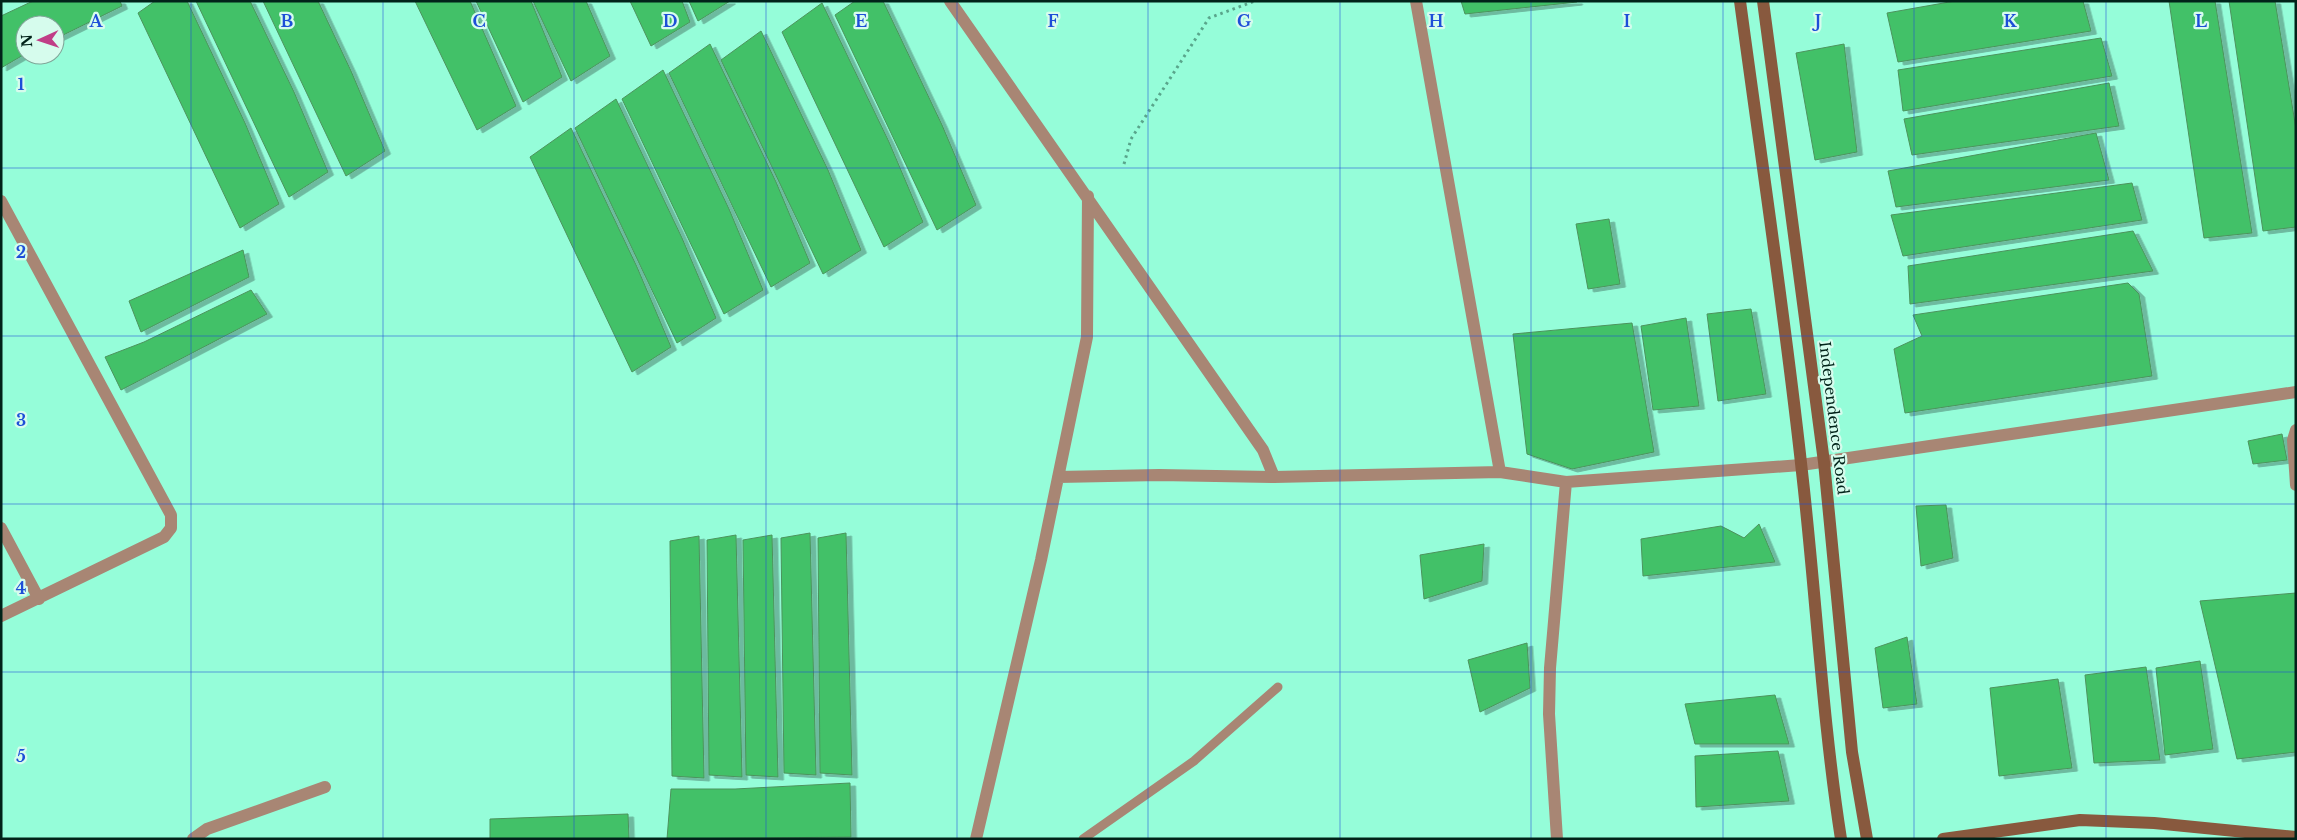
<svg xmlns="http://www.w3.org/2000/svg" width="2297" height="840" font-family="'Libre Baskerville',serif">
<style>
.building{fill:#43c168;stroke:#4c935d;filter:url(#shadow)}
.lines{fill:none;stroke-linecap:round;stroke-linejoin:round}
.path{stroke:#59a58b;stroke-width:3;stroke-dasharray:2.5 4;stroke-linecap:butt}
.lane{stroke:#a88674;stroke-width:9}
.street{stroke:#a88674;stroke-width:12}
.secondary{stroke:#88593e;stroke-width:12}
.grid{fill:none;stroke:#1d4ed8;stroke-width:1;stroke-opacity:0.55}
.labels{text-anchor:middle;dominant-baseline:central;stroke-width:4.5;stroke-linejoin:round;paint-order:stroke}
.street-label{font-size:15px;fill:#012319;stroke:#d6fced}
.grid-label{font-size:16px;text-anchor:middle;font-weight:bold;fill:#1d4ed8;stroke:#d6fced;stroke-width:4.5;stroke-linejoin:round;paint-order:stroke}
</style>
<defs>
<filter id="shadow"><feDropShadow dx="5.5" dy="3" stdDeviation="0" flood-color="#0004"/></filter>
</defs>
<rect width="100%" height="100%" fill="#95fdd9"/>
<path class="building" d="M33,1H120L122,6L55,39V25H25V54L1,68V16Z
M155,1H187L245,123L279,204L240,228L138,13Z
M196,1H250L294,92L328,172L289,197Z
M263,1H318L351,71L385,151L346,176Z
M415,1H470L516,106L477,130Z
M476,1H531L562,77L523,102Z
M533,1H586L610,56L571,81Z
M630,1H682L690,22L651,46Z
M689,1H730L698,21Z
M855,1H883L942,125L976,205L937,230L835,15Z
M1461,1H1577V2L1465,14Z
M1955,1H2083L2091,31L1898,62L1887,13Z
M2169,1H2215L2252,233L2204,238Z
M2229,1H2275L2296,129V227L2263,231Z
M822,3L889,142L923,222L884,247L782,32Z
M761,31L828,170L861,250L823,274L721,60Z
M2101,38L2112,76L1903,111L1898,70Z
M710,44L776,182L810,263L771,287L669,73Z
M1844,44L1857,152L1815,160L1796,53Z
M663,70L729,209L763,290L724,314L622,99Z
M2109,83L2119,126L1912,155L1904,119Z
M616,99L682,238L716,318L677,343L575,128Z
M571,128L637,267L671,347L632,372L530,157Z
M2096,133L2109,180L1896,207L1888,171Z
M2132,183L2142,220L1903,256L1891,215Z
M1609,219L1620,284L1588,289L1576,224Z
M2133,231L2153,271L1910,304L1908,266Z
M243,250L249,277L141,332L129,301Z
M2128,283L2139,294L2152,376L1905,413L1894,349L1922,336L1913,315Z
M251,290L267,314L121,390L105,357L144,342Z
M1751,309L1766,394L1718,401L1707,314Z
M1686,318L1699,406L1653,410L1641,326Z
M1632,323L1654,452L1572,469L1527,454L1513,334Z
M2282,434L2287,460L2253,464L2248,441Z
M1946,505L1953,558L1921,566L1916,506Z
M1759,524L1775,562L1643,576L1641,539L1721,526L1744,538Z
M810,533L816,775L784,773L781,538Z
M846,533L852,775L820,773L818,538Z
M736,535L742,777L709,775L707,540Z
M772,535L778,777L746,775L743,540Z
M699,536L704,778L672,776L670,541Z
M1484,544L1482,581L1424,599L1420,555Z
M2296,593V752L2237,759L2200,601Z
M1907,637L1917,704L1883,708L1875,648Z
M1527,643L1530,688L1480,712L1468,660Z
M2200,661L2213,749L2165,755L2156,668Z
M2146,667L2160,760L2094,763L2085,675Z
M2058,679L2072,768L1999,776L1990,688Z
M1775,695L1789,744H1695L1685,704Z
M1778,751L1789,801L1696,807L1695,756Z
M850,783L851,837L667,839L671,789H735Z
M628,814L629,839H490V819Z"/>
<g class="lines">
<path class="path" d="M1124,164L1131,139L1209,18L1255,1"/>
<path class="lane" d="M1083,839L1194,761L1278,687"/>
<path class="street" d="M950,1L1263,450L1274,477L1500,472L1566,482L1801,465L2296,392
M1416,1L1500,472
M1,201L171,515V528L164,537L1,616
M2296,430L2293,440L2296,485
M1058,477L1159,475L1274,477
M1,528L39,599
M193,839L207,829L325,787
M976,839L1041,560L1087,337L1088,196
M1557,839L1549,714L1550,668L1566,482"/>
<path class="secondary" d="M1740,1C1761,158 1785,315 1802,472C1816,594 1822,717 1841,839
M1763,1L1824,462L1852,752L1867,839
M1943,839L2080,820L2154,823L2296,837"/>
</g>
<path class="grid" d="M191,1V839M383,1V839M574,1V839M766,1V839M957,1V839M1148,1V839M1340,1V839M1531,1V839M1723,1V839M1914,1V839M2106,1V839M1,168H2296M1,336H2296M1,504H2296M1,672H2296"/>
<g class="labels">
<g class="street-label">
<text transform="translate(1834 418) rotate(83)">Independence Road</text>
</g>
</g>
<g class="grid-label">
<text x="96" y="27">A</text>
<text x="287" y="27">B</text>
<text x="479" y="27">C</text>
<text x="670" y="27">D</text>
<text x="861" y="27">E</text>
<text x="1053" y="27">F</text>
<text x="1244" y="27">G</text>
<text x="1436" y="27">H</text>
<text x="1627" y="27">I</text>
<text x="1818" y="27">J</text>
<text x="2010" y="27">K</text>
<text x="2201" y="27">L</text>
<text x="21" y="90">1</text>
<text x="21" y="258">2</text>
<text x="21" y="426">3</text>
<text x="21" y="594">4</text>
<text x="21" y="762">5</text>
</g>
<rect width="2297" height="840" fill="none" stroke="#012319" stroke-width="5"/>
<g transform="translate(40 40) rotate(267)"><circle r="24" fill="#d6fced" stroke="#81a598"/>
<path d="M0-4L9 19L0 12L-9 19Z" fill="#c03e87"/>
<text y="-8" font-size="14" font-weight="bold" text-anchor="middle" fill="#012319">N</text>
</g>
</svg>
